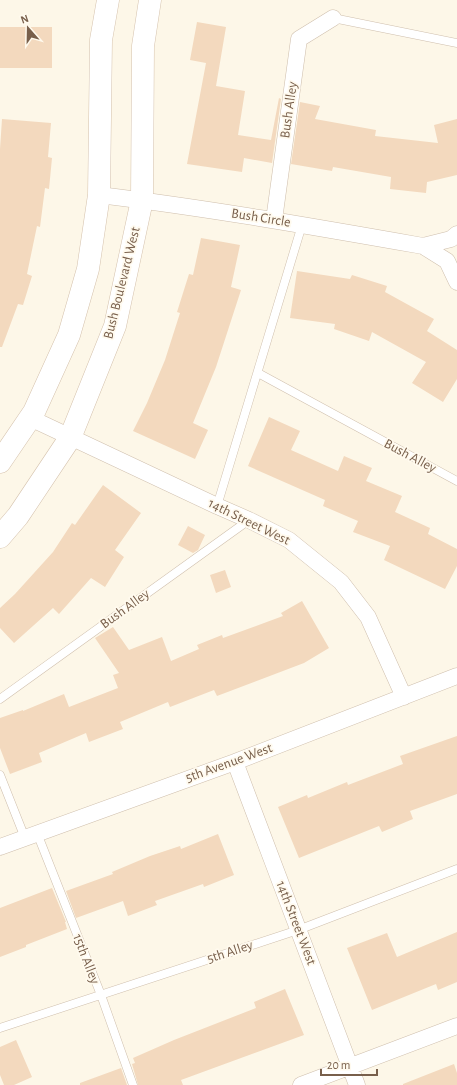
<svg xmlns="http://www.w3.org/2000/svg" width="457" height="1085" font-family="'Alegreya Sans',sans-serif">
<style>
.building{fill:#f3d9be}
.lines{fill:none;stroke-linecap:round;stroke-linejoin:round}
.service-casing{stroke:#cfbfad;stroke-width:9}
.minor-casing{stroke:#cfbfad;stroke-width:17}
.secondary-casing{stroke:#d5c2ad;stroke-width:23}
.service{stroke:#fff;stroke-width:8}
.minor{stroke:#fff;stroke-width:16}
.secondary{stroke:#fff;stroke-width:22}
.labels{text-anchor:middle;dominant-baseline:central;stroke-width:3.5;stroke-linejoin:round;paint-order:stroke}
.street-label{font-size:14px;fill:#785f4b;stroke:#fffaee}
</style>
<rect width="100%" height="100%" fill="#fdf7e8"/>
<path class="building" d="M197,22L226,27L216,86L245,91L238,135L271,140L279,98L281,99L272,163L244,158L242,172L187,164L206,63L190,60Z
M0,27H52V68H0Z
M300,102L320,106L315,119L376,130L375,136L438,143L434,125L457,119V175L427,182L426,193L390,189L391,177L333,167L332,171L291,164Z
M2,119L51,123L48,157L52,158L49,189L45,188L40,227L37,226L27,274L32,276L23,305L18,304L2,347H0V149Z
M201,238L240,245L231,287L241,290L216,367L193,423L208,430L195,459L133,431L147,403L165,360L180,313L177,312L189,274L193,275Z
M297,271L350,279L352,275L387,286L385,292L434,319L427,331L457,350V379L443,402L412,383L426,362L372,332L369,341L334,329L335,324L290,318Z
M269,417L300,431L291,450L338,471L344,456L372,468L366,481L402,496L395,512L430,528L428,534L457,549V566L445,589L384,560L390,546L353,532L358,521L323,506L325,500L248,466Z
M103,485L141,513L115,550L124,557L105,587L91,578L59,614L53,608L14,643L0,628V608L15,594L53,552L72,523L75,525Z
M188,526L205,535L198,550L193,553L178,545Z
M225,570L231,587L216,593L210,575Z
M302,601L329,648L304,663L217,696L214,690L170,707L168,702L120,722L123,729L89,742L86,733L39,753L42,762L10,774L0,748V718L23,710V711L64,694L69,707L118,688L113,675L119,673L95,638L113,627L129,650L162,637L171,661L199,649L197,645L222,635L223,638L283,616L281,613Z
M457,736V794L410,811L413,819L382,832L379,826L299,858L278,807L307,795L308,798L347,782L348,785L403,764L400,756Z
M218,834L234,875L204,887L203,884L155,901L157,905L128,916L123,901L76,918L66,891L113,874L112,872L150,856L180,846L181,849Z
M52,888L66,922H65L67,929L26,945V947L0,957V908Z
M457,932V982L438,990L436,984L372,1010L347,948L387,933L397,957Z
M285,989L304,1035L181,1080L183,1085H138L132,1064L135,1063L133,1058L174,1040L256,1008L254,1002Z
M16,1040L32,1077L14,1085H4L0,1075V1047Z
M454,1064L457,1073V1085H403V1084Z
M121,1068L127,1085H80V1083Z"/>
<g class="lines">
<defs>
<path id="service" d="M333,18L457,43
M258,373L457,481
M217,506L302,225
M0,699L249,520
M0,775L25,838
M37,833L101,995L133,1085
M0,1028L298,930L457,869"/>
<path id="minor" d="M99,195C207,208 315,227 423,246
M274,220L299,39L333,18
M457,234L451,239L423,246L447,261L457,282
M30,418L217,506L249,520L289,540L341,582L368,617L404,697
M235,762L357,1085
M0,847L235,762L457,676
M301,1085L457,1026"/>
<path id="secondary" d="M0,462L34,412L69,335L88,269L99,195L101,40L108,0
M0,537L18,516L70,438L115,326L142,200L143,46L150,0"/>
</defs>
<use href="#service" class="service-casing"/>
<use href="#minor" class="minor-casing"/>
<use href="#secondary" class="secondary-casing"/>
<use href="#service" class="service"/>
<use href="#minor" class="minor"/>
<use href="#secondary" class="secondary"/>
</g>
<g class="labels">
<g class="street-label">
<text transform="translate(289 110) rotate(-82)">Bush Alley</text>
<text transform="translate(261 218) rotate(9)">Bush Circle</text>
<text transform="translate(122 283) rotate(-76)">Bush Boulevard West</text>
<text transform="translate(410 456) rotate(28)">Bush Alley</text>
<text transform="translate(249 522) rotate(26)">14th Street West</text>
<text transform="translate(125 609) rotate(-36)">Bush Alley</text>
<text transform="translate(229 763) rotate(-20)">5th Avenue West</text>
<text transform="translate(296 923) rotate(69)">14th Street West</text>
<text transform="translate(230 952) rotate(-18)">5th Alley</text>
<text transform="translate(86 959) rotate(69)">15th Alley</text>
</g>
</g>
<g transform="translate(28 28) rotate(340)" stroke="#fffaee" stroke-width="3" paint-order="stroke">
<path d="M0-3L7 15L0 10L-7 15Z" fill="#785f4b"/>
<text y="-6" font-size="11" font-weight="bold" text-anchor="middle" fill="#785f4b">N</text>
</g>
<path d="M321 1069v6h56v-6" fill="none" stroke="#785f4b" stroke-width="2"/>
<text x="327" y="1069" font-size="12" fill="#785f4b" stroke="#fffaee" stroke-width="3" paint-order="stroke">20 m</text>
</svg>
